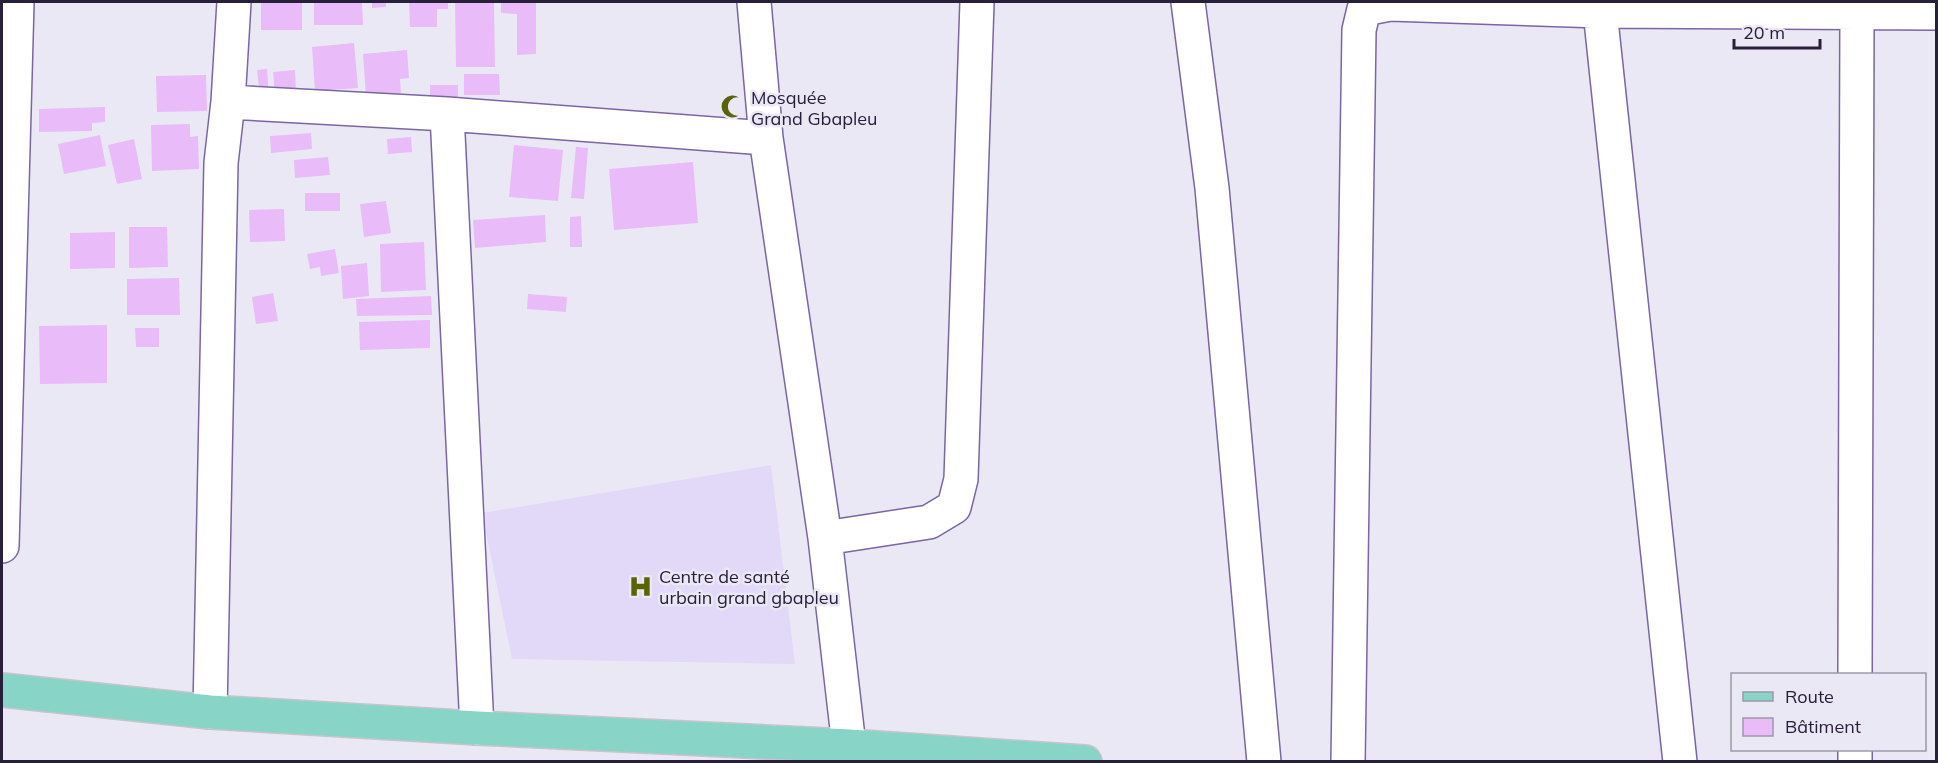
<svg xmlns="http://www.w3.org/2000/svg" width="1938" height="763" font-family="Mulish,sans-serif">
<style>
.built{fill:#e1d9f7}
.building{fill:#e9bbf8}
.lines{fill:none;stroke-linecap:round;stroke-linejoin:round}
.minor-casing{stroke:#7966a3;stroke-width:36}
.major-casing{stroke:#c7c5cc;stroke-width:36}
.minor{stroke:#fff;stroke-width:33}
.major{stroke:#88d4c7;stroke-width:33}
.labels{text-anchor:middle;dominant-baseline:central;stroke-width:5;stroke-linejoin:round;paint-order:stroke}
.poi-label{font-size:18px;fill:#28203a;stroke:#ebe8f6;text-anchor:start}
</style>
<rect width="100%" height="100%" fill="#ebe8f6"/>
<path class="built" d="M771,465L795,664L512,659L482,513Z"/>
<path class="building" d="M261,2H302V30H261Z
M314,2H362L363,25H314Z
M372,2H386V7L372,8Z
M409,2H448V9H437V27H410Z
M455,2H494L495,67H456Z
M501,2H536V54L517,55V14L501,13Z
M354,43L358,88L315,91L312,47Z
M407,50L409,78L400,79L401,93L366,96L363,54Z
M267,69L269,96L260,97L257,70Z
M295,70L296,93L275,94L273,72Z
M464,74H499L500,95H464Z
M206,75L207,111L157,112L156,76Z
M430,85H458V100L430,101Z
M105,107V122L92,123V131L39,132V109Z
M190,124V137L198,136L199,169L152,171L151,125Z
M311,133L312,149L271,153L270,136Z
M100,135L106,166L64,174L58,144Z
M411,137L412,152L388,154L387,139Z
M134,139L142,179L117,184L108,145Z
M514,145L563,150L558,201L509,197Z
M576,147L588,148L584,199L571,198Z
M328,157L330,175L295,178L294,160Z
M693,162L698,223L614,230L609,169Z
M305,193H340V211H305Z
M386,201L391,233L364,237L360,204Z
M284,209L285,241L250,242L249,210Z
M545,215L546,242L475,248L473,220Z
M581,216L582,247H570V217Z
M129,227H167L168,267L129,268Z
M115,232V268L70,269V233Z
M424,242L426,290L381,292L380,244Z
M335,249L339,273L321,276L320,267L310,269L307,254Z
M367,263L369,296L343,299L341,266Z
M179,278L180,315H127V279Z
M273,293L278,321L256,324L252,297Z
M528,294L567,297L566,312L527,309Z
M431,296L432,315L357,316L356,299Z
M430,320V348L360,350L359,322Z
M107,325V383L40,384L39,326Z
M135,328H159V347H136Z"/>
<g class="lines">
<defs>
<path id="minor" d="M754,2L766,138L825,538L849,746
M1188,2L1212,188L1264,762
M1600,11L1680,762
M228,102L447,114
M825,538L929,522L954,507L961,479L977,2
M2,546L17,2
M1855,674L1857,12
M210,712L221,163L228,102L234,2
M477,728L447,114L766,138
M1348,762L1359,30L1364,9L1390,4L1600,11L1936,13
M1855,762V750"/>
<path id="major" d="M2,690L210,712L477,728L849,746L1085,762"/>
</defs>
<use href="#minor" class="minor-casing"/>
<use href="#major" class="major-casing"/>
<use href="#minor" class="minor"/>
<use href="#major" class="major"/>
</g>
<defs>
<symbol id="mosque-bare" viewBox="-9 -9 18 18"><path d="M3.5-4.9A6 6 0 1 0 3.5 4.9A5 5 0 1 1 3.5-4.9Z" fill="#586406" stroke="#ebe8f6" stroke-width="2.5" paint-order="stroke"/></symbol>
<symbol id="hospital-bare" viewBox="-9 -9 18 18"><path d="M-5-5h3v3.5h4V-5h3V5h-3V1.5h-4V5h-3Z" fill="#586406" stroke="#ebe8f6" stroke-width="2.5" paint-order="stroke"/></symbol>
</defs>
<g fill-rule="evenodd">
<use href="#mosque-bare" x="716" y="90" width="33" height="33"/>
<use href="#hospital-bare" x="624" y="570" width="33" height="33"/>
</g>
<g class="labels">
<g class="poi-label">
<text x="751" y="97">Mosquée<tspan x="751" dy="21">Grand Gbapleu</tspan></text>
<text x="659" y="576">Centre de santé<tspan x="659" dy="21">urbain grand gbapleu</tspan></text>
</g>
</g>
<rect width="1938" height="763" fill="none" stroke="#28203a" stroke-width="6"/>
<rect x="1731" y="673" width="195" height="78" fill="#ebe8f6" stroke="#9d98ab" stroke-width="1.5"/>
<rect x="1743" y="692" width="30" height="9" fill="#88d4c7" stroke="#9d98ab" stroke-width="1.5"/>
<text x="1785" y="703" font-size="18" fill="#28203a">Route</text>
<rect x="1743" y="718" width="30" height="18" fill="#e9bbf8" stroke="#9d98ab" stroke-width="1.5"/>
<text x="1785" y="733" font-size="18" fill="#28203a">Bâtiment</text>
<path d="M1734 39v9h86v-9" fill="none" stroke="#28203a" stroke-width="3"/>
<text x="1743" y="39" font-size="18" fill="#28203a" stroke="#ebe8f6" stroke-width="4.5" paint-order="stroke">20 m</text>
</svg>
